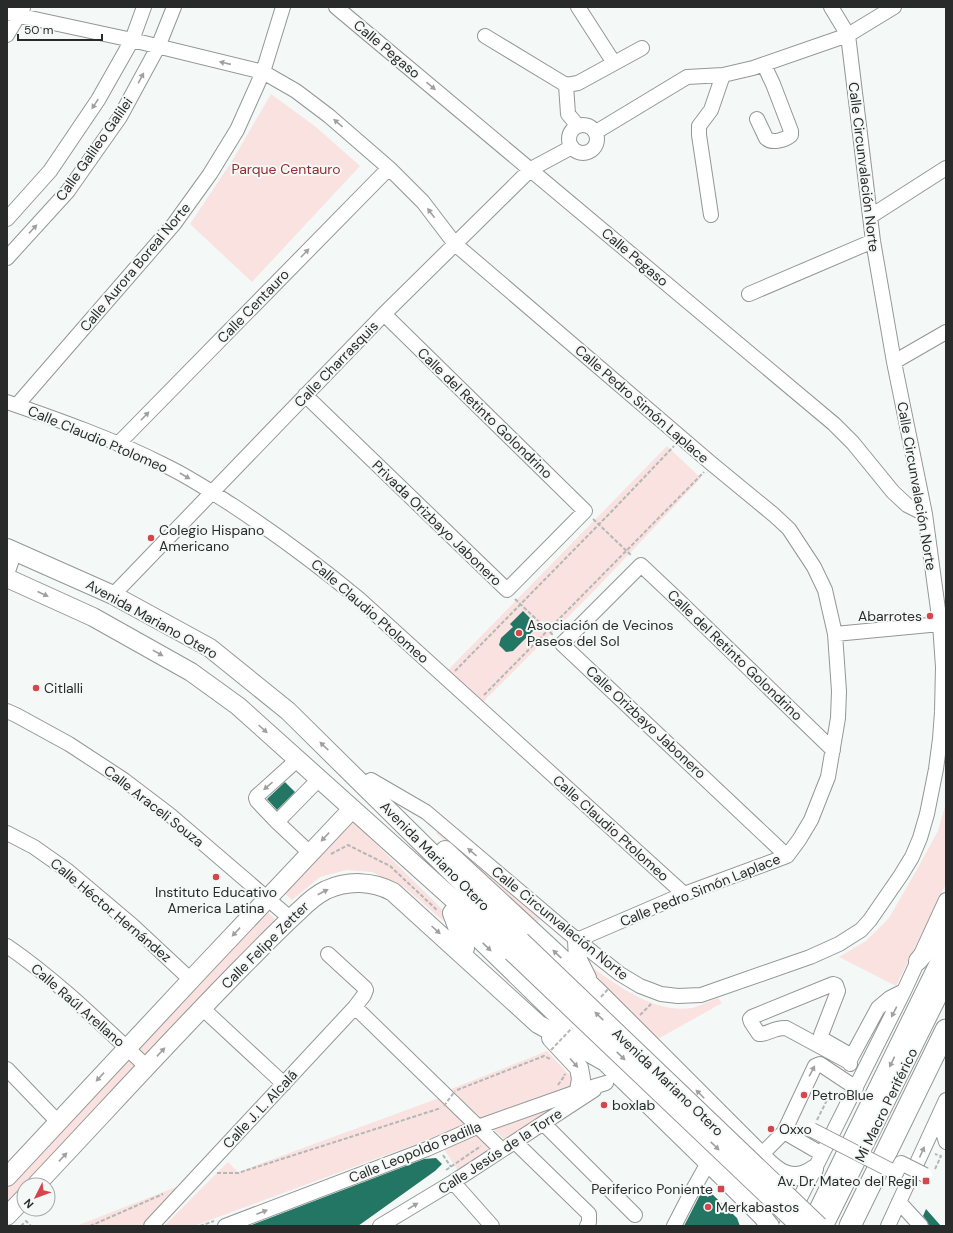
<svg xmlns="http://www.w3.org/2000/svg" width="953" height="1233" font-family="'DM Sans',sans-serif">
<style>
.green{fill:#f9e2e0}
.building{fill:#227663}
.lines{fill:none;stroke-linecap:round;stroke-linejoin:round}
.minor-casing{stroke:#929795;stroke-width:16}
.major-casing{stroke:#929795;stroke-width:20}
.highway-casing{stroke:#929795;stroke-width:23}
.path{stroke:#b3b7b5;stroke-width:2;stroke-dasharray:4 2;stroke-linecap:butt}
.minor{stroke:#fff;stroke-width:14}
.major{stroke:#fff;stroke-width:18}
.highway{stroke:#fff;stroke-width:21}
.minor-bridge-casing{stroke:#929795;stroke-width:16;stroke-linecap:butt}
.major-bridge-casing{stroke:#929795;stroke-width:20;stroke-linecap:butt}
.path-bridge{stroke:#b3b7b5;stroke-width:2;stroke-dasharray:4 2;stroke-linecap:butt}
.minor-bridge{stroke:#fff;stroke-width:14}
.major-bridge{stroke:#fff;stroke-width:18}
.oneway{fill:#9fa09f}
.poi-dot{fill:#d5454b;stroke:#f4f9f7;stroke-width:1.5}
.labels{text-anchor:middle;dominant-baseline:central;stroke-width:4;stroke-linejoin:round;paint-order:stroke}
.street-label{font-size:14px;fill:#292b2a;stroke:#f4f9f7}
.park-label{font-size:14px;fill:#922d30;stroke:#f4f9f7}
.poi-label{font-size:14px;fill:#292b2a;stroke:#f4f9f7;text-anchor:start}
</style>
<rect width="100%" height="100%" fill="#f4f9f7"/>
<path class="green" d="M271,94L316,127L360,166L252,282L190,224L232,161Z
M667,446L701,478L595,590L482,703L446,672Z
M946,803V884L896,986L839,957L866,941L889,918L916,871L938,831Z
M353,821L451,918L455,931L403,886L372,872L346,870L320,877L292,900L284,893Z
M438,831L541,917L538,922L521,910L436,833Z
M267,911L275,919L147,1056L138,1048Z
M588,964C616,985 655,1014 692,1008C700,1006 709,1001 718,998L722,1003L658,1039L600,983Z
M547,1051L574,1080L570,1089L482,1119L451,1089Z
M129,1057L138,1066L26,1185H24V1187L7,1205V1187Z
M442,1097L470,1124L194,1226H164L228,1162L238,1172Z
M553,1105L555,1108L505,1140L492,1128Z
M479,1132L495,1148L458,1171L442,1146Z
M176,1187L141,1226H76Z"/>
<path class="building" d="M523,611L538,626L513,651L506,652L499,645L501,638L513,627L510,624Z
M285,782L295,792L277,810L267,799Z
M436,1158L442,1164L435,1171L358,1226H249L424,1159Z
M701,1193L708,1197L711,1193L737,1218L740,1226H684Z
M926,1209L941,1226H929L927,1221L923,1216Z"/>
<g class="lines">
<defs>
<path id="minor" d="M336,7L834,424L853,443L893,492L907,505L925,514
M578,7L614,63
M7,13L132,40L263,72L296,91L329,116L389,168L423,202L455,244L712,464L774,515L789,529L814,567L825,590L835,634L839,691L838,718L828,777L811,820L799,840L787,856L684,894L577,940
M7,35L23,8
M485,36L566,85L578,83L642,48
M566,85L568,114L578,126
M757,119L766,138C772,144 785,140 791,135V131L773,84L764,65
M569 139a14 14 0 1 1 28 0a14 14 0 1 1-28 0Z
M596,132L687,77L723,75L753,68L848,35L894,7
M711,215L699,135V126L711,110L723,75
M871,216L946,168
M7,219L50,171L98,100L132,40L144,7
M7,258L68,191L120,117L158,47L174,7
M749,294L873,241
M894,362L946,332
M305,395L507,590L585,511L384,314
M7,402C59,420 115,440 164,465C188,476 210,491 232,505C276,534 318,565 359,599L684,894
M17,405L174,224L210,174L237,130L263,72L283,7
M118,444L389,168
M7,574L15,551
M113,595L384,314L531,169L572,147
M835,634L940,624L946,626
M7,711L16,715L69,744L124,780L170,815L290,918
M297,760L257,796L256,798L257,801L277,822L319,779
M371,780L426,812L577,940L620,974L640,986L661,994L678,996L701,995L810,957L839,944L861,930L870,920L901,875L912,857L920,838L927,814L936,769L940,739L942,712L943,667L940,624L925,514L894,362L873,241L848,35L831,7
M277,822L310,853
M7,833L34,847L68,871L132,925L191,980
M787,856L562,644L641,565L676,598L833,750
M7,946C58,981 102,1025 147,1067
M355,1007L502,1150
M202,1008L284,1084
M849,1062L786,1028C774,1027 767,1035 759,1034L751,1022L750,1019L752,1017L833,984L836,985L838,991L821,1035L822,1038L824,1040L852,1056
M850,1064L849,1062L852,1056L878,1008L890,998L904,991
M7,1069L58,1122
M941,1112L942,1129L946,1142
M544,1124L635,1215
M784,1132L822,1154
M515,1142L589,1214V1222L587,1226
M761,1155L784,1132L815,1066L820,1064L856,1088
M453,1182L492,1226
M899,1202L921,1226
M151,1226L355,1007L364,995L366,990L365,988L328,954
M225,1226L427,1149L472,1129L579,1091L606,1083
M380,1226L453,1182L594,1090
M674,1226L690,1195L708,1163
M786,1226L904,991L946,900
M826,1226L946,984
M888,1226L946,1100"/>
<path id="major" d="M7,548L113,595L210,648L288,711L521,941
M7,578L93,617L191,672L238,706L512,952
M445,850L596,990L752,1146C765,1167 744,1189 722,1176
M452,913L465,948
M469,929L722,1176L762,1216L770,1226
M577,940L578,960L587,978
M918,961L938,937L946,925
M551,1038L579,1068L581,1079L579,1091
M751,1145C769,1163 787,1189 814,1169
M7,1177L202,968L352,809
M36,1185C105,1112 172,1038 242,967C261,948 280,928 300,910C308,902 316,895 326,890C348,880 373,881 393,892L538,1024L607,1063
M7,1216L24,1198"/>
<path id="highway" d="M812,1226L946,952
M850,1226L946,1030"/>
</defs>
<use href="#minor" class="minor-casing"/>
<use href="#major" class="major-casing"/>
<use href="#highway" class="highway-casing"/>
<path class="path" d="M593,519L632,556
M515,599L554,636
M455,671L613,510L674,446
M484,695L704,472
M331,854L348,845L390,866L438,911
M640,1015L651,1004
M558,1085L565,1075L564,1074
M457,1090L544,1056L550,1059
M817,1120L830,1094L836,1097L835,1099
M443,1155L451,1167
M935,1169L941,1156L935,1154
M446,1170L481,1146
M217,1173H238L441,1108
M21,1226L26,1221L31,1226
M90,1226L163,1194
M200,1226L214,1221"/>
<use href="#minor" class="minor"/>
<use href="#major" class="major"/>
<use href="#highway" class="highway"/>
<defs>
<path id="minor-bridge" d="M812,1130L896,1173L901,1163L925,1175"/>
<path id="major-bridge" d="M521,941L819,1226
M512,952L800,1226"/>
</defs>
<use href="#minor-bridge" class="minor-bridge-casing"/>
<use href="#major-bridge" class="major-bridge-casing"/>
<path class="path-bridge" d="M601,997L609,988
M551,1050L572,1028
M444,1106L455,1091"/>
<use href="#minor-bridge" class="minor-bridge"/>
<use href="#major-bridge" class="major-bridge"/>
</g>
<defs><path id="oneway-solid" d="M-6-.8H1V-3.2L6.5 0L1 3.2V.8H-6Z"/></defs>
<g class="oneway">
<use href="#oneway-solid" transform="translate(225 63) rotate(-167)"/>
<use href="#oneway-solid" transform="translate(141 78) rotate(-62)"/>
<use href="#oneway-solid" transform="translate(431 86) rotate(40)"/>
<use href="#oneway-solid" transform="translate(95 104) rotate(123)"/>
<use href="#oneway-solid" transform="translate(338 123) rotate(-139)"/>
<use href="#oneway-solid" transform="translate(431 213) rotate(-127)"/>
<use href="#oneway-solid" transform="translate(33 229) rotate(-47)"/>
<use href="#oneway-solid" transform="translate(305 253) rotate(-46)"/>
<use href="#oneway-solid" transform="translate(145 416) rotate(-46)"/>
<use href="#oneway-solid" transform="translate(185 476) rotate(30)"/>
<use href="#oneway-solid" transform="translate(43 594) rotate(24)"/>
<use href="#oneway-solid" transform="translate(158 653) rotate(29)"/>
<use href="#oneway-solid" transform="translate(263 729) rotate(42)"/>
<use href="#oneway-solid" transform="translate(324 746) rotate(-136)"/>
<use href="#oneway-solid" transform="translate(268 786) rotate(139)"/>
<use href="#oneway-solid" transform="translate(325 837) rotate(133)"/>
<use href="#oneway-solid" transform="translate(472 852) rotate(-140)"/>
<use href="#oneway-solid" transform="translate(323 892) rotate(-27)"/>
<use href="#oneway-solid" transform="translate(436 930) rotate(42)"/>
<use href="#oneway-solid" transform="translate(236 932) rotate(133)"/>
<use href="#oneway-solid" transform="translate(487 947) rotate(44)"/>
<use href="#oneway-solid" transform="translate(557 954) rotate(-137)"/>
<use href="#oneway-solid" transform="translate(894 1012) rotate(117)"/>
<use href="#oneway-solid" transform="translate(599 1016) rotate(-136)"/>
<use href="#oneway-solid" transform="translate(161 1052) rotate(-47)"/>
<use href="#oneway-solid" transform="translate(621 1056) rotate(44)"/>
<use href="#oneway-solid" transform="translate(892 1062) rotate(116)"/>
<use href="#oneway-solid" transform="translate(574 1063) rotate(49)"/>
<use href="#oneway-solid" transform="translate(812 1071) rotate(-62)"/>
<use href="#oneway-solid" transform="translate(100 1077) rotate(133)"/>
<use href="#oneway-solid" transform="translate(700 1094) rotate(-135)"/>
<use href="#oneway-solid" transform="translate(715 1146) rotate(44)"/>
<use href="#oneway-solid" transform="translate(922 1152) rotate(-66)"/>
<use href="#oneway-solid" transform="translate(63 1157) rotate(-47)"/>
<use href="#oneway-solid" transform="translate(413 1206) rotate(-31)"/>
<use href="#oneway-solid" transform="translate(262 1212) rotate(-21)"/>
</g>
<g class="poi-dot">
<circle cx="151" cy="538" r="4"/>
<circle cx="930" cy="616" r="4"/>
<circle cx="519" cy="633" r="4"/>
<circle cx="36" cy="688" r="4"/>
<circle cx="216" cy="877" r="4"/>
<circle cx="804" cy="1095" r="4"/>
<circle cx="604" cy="1105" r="4"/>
<circle cx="771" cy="1129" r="4"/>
<rect x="922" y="1177" width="8" height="8" rx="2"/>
<rect x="717" y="1185" width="8" height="8" rx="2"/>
<circle cx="708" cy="1207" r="4"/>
</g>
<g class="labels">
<g class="street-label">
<text transform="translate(387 49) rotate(40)">Calle Pegaso</text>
<text transform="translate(94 149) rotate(-55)">Calle Galileo Galilei</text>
<text transform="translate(864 167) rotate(83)">Calle Circunvalación Norte</text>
<text transform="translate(635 257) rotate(40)">Calle Pegaso</text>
<text transform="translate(135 267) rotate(-50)">Calle Aurora Boreal Norte</text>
<text transform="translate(253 306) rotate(-46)">Calle Centauro</text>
<text transform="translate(336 364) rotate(-46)">Calle Charrasquis</text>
<text transform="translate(642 404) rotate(41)">Calle Pedro Simón Laplace</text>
<text transform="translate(485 413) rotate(44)">Calle del Retinto Golondrino</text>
<text transform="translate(98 439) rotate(23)">Calle Claudio Ptolomeo</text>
<text transform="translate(917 486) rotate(80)">Calle Circunvalación Norte</text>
<text transform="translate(437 523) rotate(44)">Privada Orizbayo Jabonero</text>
<text transform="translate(370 611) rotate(41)">Calle Claudio Ptolomeo</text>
<text transform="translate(152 619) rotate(29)">Avenida Mariano Otero</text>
<text transform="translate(735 655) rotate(44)">Calle del Retinto Golondrino</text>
<text transform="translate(646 722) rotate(43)">Calle Orizbayo Jabonero</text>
<text transform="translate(154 806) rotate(38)">Calle Araceli Souza</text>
<text transform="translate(611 828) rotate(42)">Calle Claudio Ptolomeo</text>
<text transform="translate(435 856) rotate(45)">Avenida Mariano Otero</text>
<text transform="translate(700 890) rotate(-22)">Calle Pedro Simón Laplace</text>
<text transform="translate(111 910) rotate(40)">Calle Héctor Hernández</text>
<text transform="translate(560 923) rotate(39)">Calle Circunvalación Norte</text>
<text transform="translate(265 945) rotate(-45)">Calle Felipe Zetter</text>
<text transform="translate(78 1005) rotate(41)">Calle Raúl Arellano</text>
<text transform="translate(668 1082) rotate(44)">Avenida Mariano Otero</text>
<text transform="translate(886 1105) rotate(-64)">Mi Macro Periférico</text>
<text transform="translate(260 1109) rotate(-47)">Calle J. L. Alcalá</text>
<text transform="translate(500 1151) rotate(-33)">Calle Jesús de la Torre</text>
<text transform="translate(415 1152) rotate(-22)">Calle Leopoldo Padilla</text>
</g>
<g class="park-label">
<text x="286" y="169">Parque Centauro</text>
</g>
<g class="poi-label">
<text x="159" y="530">Colegio Hispano<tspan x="159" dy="16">Americano</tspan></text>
<text x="922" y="616" text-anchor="end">Abarrotes</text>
<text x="527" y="625">Asociación de Vecinos<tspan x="527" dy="16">Paseos del Sol</tspan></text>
<text x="44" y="688">Citlalli</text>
<text x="216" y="892" text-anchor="middle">Instituto Educativo<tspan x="216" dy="16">America Latina</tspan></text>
<text x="812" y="1095">PetroBlue</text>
<text x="612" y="1105">boxlab</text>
<text x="779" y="1129">Oxxo</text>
<text x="918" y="1181" text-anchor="end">Av. Dr. Mateo del Regil</text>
<text x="713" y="1189" text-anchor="end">Periferico Poniente</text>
<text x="716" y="1207">Merkabastos</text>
</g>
</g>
<rect width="953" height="1233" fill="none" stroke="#292b2a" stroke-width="16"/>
<g transform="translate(36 1197) rotate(228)"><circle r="19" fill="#f4f9f7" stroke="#a3a7a5"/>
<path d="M0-3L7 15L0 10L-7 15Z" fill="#d5454b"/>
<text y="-6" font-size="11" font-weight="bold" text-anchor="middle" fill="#292b2a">N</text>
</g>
<path d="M18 34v6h84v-6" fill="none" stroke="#292b2a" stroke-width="2"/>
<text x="24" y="34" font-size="12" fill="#292b2a" stroke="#f4f9f7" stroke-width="3" paint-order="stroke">50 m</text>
</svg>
